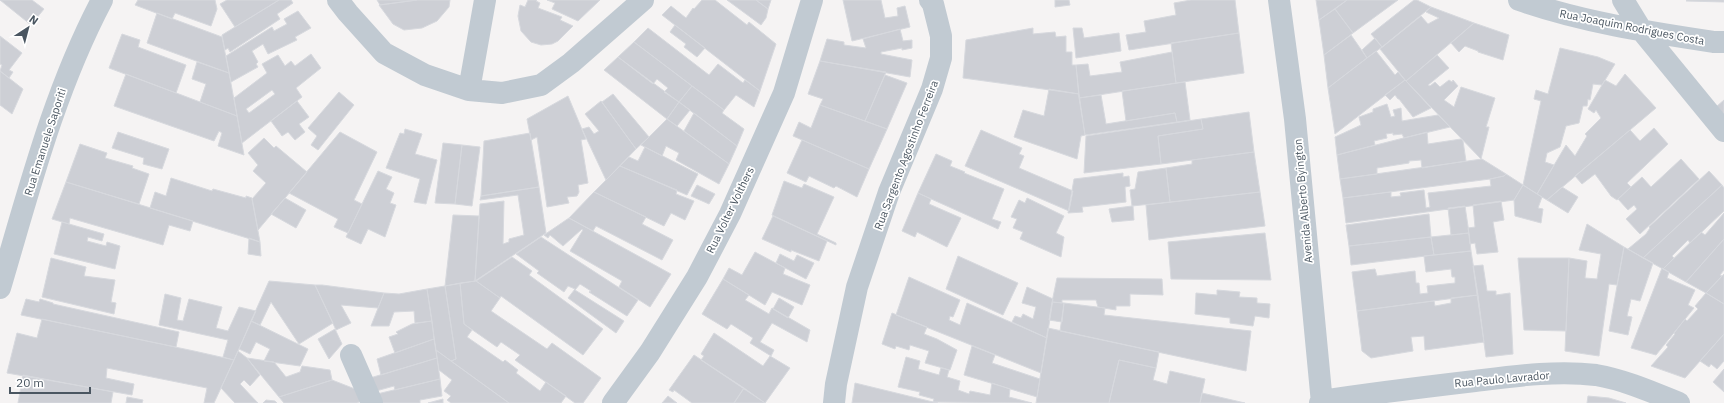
<svg xmlns="http://www.w3.org/2000/svg" width="1724" height="403" font-family="'IBM Plex Sans',sans-serif">
<style>
.building{fill:#cdcfd5;stroke:#d7d9de;fill-rule:evenodd}
.lines{fill:none;stroke-linecap:round;stroke-linejoin:round}
.minor{stroke:#c1cad2;stroke-width:22}
.labels{text-anchor:middle;dominant-baseline:central;stroke-width:3.5;stroke-linejoin:round;paint-order:stroke}
.street-label{font-size:11px;fill:#4a5661;stroke:#fff}
</style>
<rect width="100%" height="100%" fill="#f5f3f3"/>
<path class="building" d="M0,0H32L44,9L31,25Z
M138,0H215L217,9L211,26L175,13L172,19L135,5Z
M227,0H279L235,27L220,4Z
M279,0H291L293,3L277,14L280,19L230,52L228,48L225,50L222,35Z
M377,0H417L380,5Z
M417,0H450L449,7L437,21L422,28L404,30L393,24L379,5Z
M528,0H537L536,1L540,3L538,8L562,17L560,20L573,26L558,41L552,44L541,45L531,42L521,31L518,16L520,5L525,7Z
M547,0H600L578,21L552,9L555,3Z
M702,0H715L747,25L749,22L776,44L760,91L662,15L671,6L686,18L693,8L694,9Z
M727,0H756L768,9L766,18L761,25Z
M756,0H771L768,9Z
M843,0H881L885,18L898,16L897,8L905,6L910,27L852,41Z
M1055,0H1069L1070,5L1055,7Z
M1191,0H1235L1239,33L1129,50L1126,35L1146,32L1144,21L1176,15L1174,3Z
M1316,0H1347L1319,20Z
M1347,0H1398L1353,33L1335,9Z
M1414,0H1417L1431,7L1382,47L1371,34Z
M1687,0H1724V2L1686,1Z
M1431,7L1474,23L1406,81L1380,49L1421,16L1428,24L1439,18L1426,12Z
M1335,9L1353,33L1324,55L1319,20Z
M298,11L311,28L295,37L297,40L268,54L263,44L252,51L258,62L256,64L258,67L231,82L226,56L272,27L274,31L287,24L284,19Z
M157,13L222,37L229,73L147,43Z
M1474,23L1509,35L1503,60L1478,52V51L1465,46L1459,52L1451,43Z
M675,25L705,48L697,57L684,47L686,44L670,32Z
M648,28L709,75L718,64L743,83L745,80L760,91L754,107L736,95L724,110L634,42Z
M1033,28V34L1055,32L1056,37L1066,36V52H1072V65H1076L1079,94L963,78L966,40Z
M1073,28H1082L1084,38L1119,33L1121,51L1076,58Z
M900,29L903,41L912,40V48L902,50V48L881,52V54L912,60L910,77L820,61L827,39L844,42V45L866,48L863,39Z
M1239,33L1244,73L1176,83L1171,43Z
M122,34L140,40L138,47L186,65L176,93L109,68Z
M1351,35L1367,58L1328,88L1324,55Z
M0,36L22,53L9,70L13,72L9,78L0,71L2,65L0,64Z
M1375,38L1382,47L1367,58L1362,50Z
M634,42L692,86L679,102L664,92L668,88L657,79L653,84L618,57Z
M1560,48L1598,57L1615,64L1602,85L1593,84L1590,100L1588,99L1587,106H1583L1579,123L1566,126L1560,147L1547,153L1545,162L1554,165L1537,194L1523,185L1541,101L1534,99L1536,90L1548,94Z
M1376,51L1395,75L1398,72L1405,80L1335,134L1328,88Z
M1172,52L1176,83L1079,98L1076,65L1088,64L1090,76L1122,72L1120,62Z
M311,54L321,68L296,88L302,97L242,143L234,98L267,73L262,64L278,55L285,66L291,61L295,66ZM272,90L275,94L249,113L246,109Z
M1437,55L1449,68L1428,85L1430,86L1435,82L1440,87L1449,80L1452,82L1453,80L1458,86L1444,100L1454,107L1461,87L1495,98L1486,127H1489L1481,159L1406,81Z
M618,57L679,102L667,119L604,70Z
M820,61L886,72L865,121L820,105L823,99L808,94Z
M197,62L229,73L237,116L200,102L206,84L192,79Z
M0,71L23,89L12,114L0,105Z
M126,74L237,116L244,155L218,146L222,133L219,131L214,141L114,106Z
M1625,74L1656,108L1547,200L1537,194L1566,145L1575,156L1587,136L1585,134L1601,118L1596,110L1594,113L1588,109L1605,80L1616,86Z
M885,75L907,83L887,129L865,121Z
M1405,80L1406,81L1431,108L1413,117L1399,99H1398L1395,95L1390,100L1385,95Z
M1185,82L1190,120L1177,122L1175,113L1126,121L1122,91Z
M692,86L724,110L722,113L744,129L737,146L679,102Z
M1049,89L1079,94L1085,135L1081,136L1077,159L1014,137L1023,110L1044,116Z
M339,92L354,105L318,150L311,145L317,136L308,128Z
M613,94L649,137L636,149L602,102Z
M1101,95L1106,124L1175,113L1177,122L1085,135L1079,98Z
M568,96L586,139L581,140L588,183L578,185L579,192L577,196L567,197L569,203L547,207L537,137L531,140L527,119Z
M1724,100V115L1717,106Z
M297,101L309,117L299,124L305,132L295,140L288,132L282,136L271,121Z
M601,101L636,149L606,180L582,129L589,127L594,134L599,131L585,114Z
M679,102L690,110L677,126L667,119Z
M1387,104L1391,117L1395,116L1393,110L1401,108L1402,121L1438,115L1450,127L1404,138L1402,134L1393,135V133L1386,134L1387,138L1374,141L1375,145L1337,155L1335,137L1361,125L1359,117L1373,112V109Z
M820,105L887,129L869,169L793,136L799,122L811,128Z
M1249,112L1254,152L1161,164L1158,136L1203,129L1201,119Z
M694,113L737,146L729,164L684,131Z
M667,119L729,164L719,184L676,160L679,153L666,146L662,156L641,145Z
M1201,119L1203,129L1158,136L1161,164L1084,173L1086,136Z
M1654,128L1668,144L1627,183L1631,187L1617,200L1611,196L1595,174L1582,184L1575,176L1630,130L1640,141Z
M405,129L422,134L415,154L437,160L426,204L414,202L420,179L386,168L400,133L404,134Z
M981,130L1022,148L1019,154L1024,156L1019,168L1073,191L1069,211L965,166Z
M118,132L169,149L162,169L143,164L144,158L112,148Z
M340,132L377,152L354,200L362,204L348,233L334,227L338,219L289,193Z
M1427,132L1428,144L1461,139L1463,141L1466,161L1422,168L1421,160L1409,161V163L1377,168V174L1340,179L1337,155Z
M530,133L539,187L481,196L484,141Z
M264,138L274,148L276,146L307,172L258,230L252,199L266,183L253,171L258,165L248,153Z
M802,140L869,169L857,197L836,186L834,188L809,176L806,182L787,173Z
M443,143L462,145L455,204L435,203Z
M80,144L107,153L105,158L133,166L132,168L149,174L139,204L66,182Z
M462,145L480,147L472,206L455,204Z
M645,147L698,174L687,195L620,166L629,157L638,161Z
M1254,152L1260,192L1170,202L1166,168L1192,164V160Z
M936,154L952,161L950,166L965,172L964,173L1004,189L992,219L1001,222L998,229L918,193Z
M1482,159L1506,174L1504,176L1490,179L1343,198L1340,179Z
M1681,159L1699,179L1640,234L1626,219L1637,209L1634,205L1628,210L1618,199L1642,177L1651,187Z
M620,166L677,190L676,194L694,201L685,220L671,213L664,226L594,192Z
M1166,168L1170,202L1132,206L1130,190L1135,189L1138,172Z
M378,171L392,177L386,189L394,193L390,203L396,205L385,237L368,229L361,244L346,237Z
M1709,171L1722,185L1643,258L1628,249L1646,234L1650,228L1649,227Z
M1123,173V177L1129,176L1130,186L1125,187L1126,202L1082,207L1083,212L1068,213L1074,179Z
M1506,174L1523,185L1514,200L1346,223L1343,198L1391,192V197L1401,196L1400,193L1424,190L1426,208L1430,207L1428,193L1491,186L1490,179L1504,176Z
M171,178L212,191L213,189L246,198V196L252,198L260,242L150,208L155,192L166,196Z
M784,181L802,188L804,184L834,197L817,234L836,243V245L772,215Z
M66,182L193,221L190,231L169,225L163,245L70,218L69,224L52,219Z
M697,185L715,194L709,204L691,196Z
M1523,185L1542,197L1538,208L1543,209L1541,223L1515,216L1514,200Z
M1722,185L1724,188V211L1690,243L1688,240L1672,256L1674,258L1663,269L1643,258Z
M539,187L546,233L475,281L480,204L504,201L503,244L509,242V239L524,235L518,195L480,200L481,196Z
M1562,187L1578,197L1568,213L1547,200Z
M594,192L646,217L642,224L673,240L662,260L596,226L593,231L569,218Z
M1260,192L1265,226L1149,240L1146,205Z
M918,193L931,199L929,204L961,218L947,247L917,232L915,237L902,231Z
M285,198L306,210L296,228L271,214Z
M1027,198L1064,216L1056,233L1064,237L1061,257L1020,239L1023,232L1013,228L1017,219L1011,217L1019,200L1025,203Z
M1501,201L1504,220L1493,222L1498,252L1477,254L1475,243L1470,244L1468,228L1475,227L1473,205Z
M1132,206H1133L1134,220L1112,222L1109,209Z
M1465,206L1469,233L1451,235L1448,208Z
M1724,213V239L1686,282L1663,269L1701,232L1705,235Z
M1429,214L1431,237L1349,246L1346,225Z
M453,215L479,216L475,281L445,286Z
M773,216L827,241L819,261L791,250V252L762,239Z
M569,218L671,274L650,307L619,287L622,281L570,251L583,230L582,229L563,246L550,235L548,238L544,235Z
M62,222L104,234L102,241L88,237L87,241L106,246L107,242L120,246L115,269L54,254Z
M1587,224L1624,247L1617,285L1609,284L1599,356L1565,351L1569,258L1587,261L1585,278L1597,279L1601,254L1579,250Z
M1265,233L1271,280L1171,279L1168,242Z
M1469,233L1471,251L1434,255L1431,237Z
M541,237L638,300L627,316L589,292L591,291L580,284L575,290L624,321L616,333L568,298L575,289L568,286L564,292L537,273L539,271L516,254Z
M1431,237L1434,255L1351,265L1349,246Z
M249,238L260,242L261,256L248,254Z
M1724,239V270L1720,275L1722,276L1706,293L1686,282Z
M1624,247L1653,263L1640,301L1631,299L1627,316L1632,317L1628,335L1609,331Z
M1471,251L1478,295L1357,311L1352,272L1375,269L1377,276L1415,271L1416,283H1419L1420,294L1428,293L1427,286L1455,283V277H1452L1451,269L1426,272L1424,256Z
M755,252L785,268L783,274L810,285L802,305L772,292L765,305L723,279L729,268L742,275Z
M780,254L794,261L797,255L814,263L806,279L776,263Z
M958,256L1018,283L1003,315L946,289Z
M512,257L532,271L529,275L603,329L583,355L501,296L500,298L476,281Z
M51,258L86,267L84,276L115,280L111,302L116,303L114,314L42,297Z
M1518,258H1569L1566,331L1524,330Z
M1483,265L1487,291H1496V295L1510,293L1513,354L1486,357L1473,266Z
M1662,268L1669,272L1667,278L1695,290L1688,305L1694,308L1656,355L1631,348Z
M1724,274V304L1706,293Z
M909,277L960,300L953,317L950,316L949,320L960,325L967,303L1047,338L1041,373L896,315Z
M1057,278L1162,279L1163,295L1130,294V306H1116V310L1098,307L1096,300H1062V303L1052,302Z
M723,279L749,295L745,300L769,314L772,308L810,330L807,342L772,323L760,342L774,350L771,356L750,343L753,338L731,324L727,329L702,314Z
M269,281L315,285L333,323L299,344L271,302L260,325L251,321Z
M476,281L500,298L491,311L547,349L552,343L601,378L583,403H575L515,360L520,355L501,342L497,347L464,324L460,283Z
M460,283L464,324L472,330L467,337L503,362L505,360L518,370L516,373L540,391L546,382L566,396L561,403H509L451,361L456,359L445,286Z
M315,285H322L384,293L378,308L341,305L351,323L336,330Z
M445,286L456,359L451,361L436,350L427,289Z
M1027,287L1053,299L1047,338L1012,322L1015,316L1021,318L1023,314L1033,319L1036,307L1022,303Z
M427,289L432,321L415,323L414,311L394,312L389,326H371L384,293L399,294Z
M1217,290L1240,292L1239,297L1257,298V303L1270,304L1269,318L1255,316L1253,326L1230,323V318L1195,314L1196,293L1217,295Z
M1706,293L1724,304V334L1685,378L1651,366L1668,347L1666,345L1675,334L1674,333L1685,319L1687,321L1698,309L1695,306Z
M165,294L181,298L177,320L183,321L189,299L222,307L216,328L228,331L239,307L256,311L234,360L223,357L228,340L159,325Z
M1478,295L1484,342L1425,350L1424,336L1411,337L1413,351L1371,358L1362,351L1357,311L1434,301L1435,306L1451,303V298Z
M779,298L794,307L788,318L773,309Z
M26,299L39,302L40,299L53,303V304L179,332L176,347L21,315Z
M1052,302L1064,303L1062,322L1049,320Z
M1064,303L1105,308L1104,315L1251,331L1246,371L1060,331Z
M892,313L927,327L924,334L937,339L957,350L950,370L925,363L929,351L910,345L909,350L896,346L895,349L882,344Z
M42,319L194,351L234,360L214,403H204L207,388L107,368L106,378L134,384L132,395L7,373L17,333L37,338Z
M251,321L308,349L300,366L264,361L270,349L256,342L250,354L239,349Z
M432,321L434,339L395,353L389,337L398,334L396,332L412,324Z
M1048,328L1159,352L1156,368L1119,360L1109,403H1036Z
M335,329L342,344L329,359L318,339Z
M714,333L763,366L770,356L790,368L765,403L701,360L704,356L701,354Z
M1724,334V361L1717,369L1711,364L1709,367L1700,361Z
M434,339L437,358L381,375L377,359Z
M972,346L995,355L992,363L1040,379L1037,397L964,375Z
M436,350L451,361L509,403H451L447,400L451,396L444,391L452,380L439,370Z
M238,351L247,358L260,375L250,386L244,380L240,384L258,403H235L221,388Z
M694,355L744,388L734,403H692L674,390L673,392L669,390Z
M906,357L920,361L918,369L939,375L941,368L949,370L947,377L960,381L958,390L969,394L970,391L990,395L992,383L1010,389L1009,397L1032,403L933,402L934,399L919,395L920,392L898,387Z
M247,358L274,362L286,377L300,372L302,366L330,370L332,380L279,397Z
M437,358L440,379L395,390L394,386L376,391L370,378Z
M1119,360L1156,368L1153,380L1167,384L1170,371L1205,379L1200,403H1109Z
M1724,369V392L1713,382Z
M23,375L113,392L111,403H18Z
M440,379L442,396L420,400V403H381L377,394Z
M332,380L355,389L361,401L357,403H284L279,397Z
M855,383L933,402L938,403H852Z
M744,388L765,403H734Z
M1202,393L1245,403H1200Z
M668,396L677,403H662Z
M1588,396L1609,398L1626,403H1587Z
M127,397L143,400L142,403H126Z
M443,399V403H428Z
M266,400L275,401L277,403H263Z"/>
<g class="lines">
<path class="minor" d="M338,0L348,13L384,53L425,75L469,90L502,93L541,85L571,63L643,0
M1279,0L1295,119L1322,403
M1519,0C1581,22 1648,32 1714,42H1724
M1623,0L1642,31L1724,131
M469,90L485,0
M0,288C29,190 54,91 102,0
M351,355L372,403
M613,403L650,352L697,277L730,214L784,93L812,0
M834,403L836,384L857,287L889,192L932,89L941,58V36L933,4L930,0
M1320,403L1322,401C1373,393 1424,387 1475,381C1515,376 1557,370 1596,375C1625,380 1652,392 1679,403"/>
</g>
<g class="labels">
<g class="street-label">
<text transform="translate(1632 27) rotate(11)">Rua Joaquim Rodrigues Costa</text>
<text transform="translate(45 142) rotate(-72)">Rua Emanuele Saporiti</text>
<text transform="translate(906 155) rotate(-69)">Rua Sargento Agostinho Ferreira</text>
<text transform="translate(1303 201) rotate(-95)">Avenida Alberto Byington</text>
<text transform="translate(730 210) rotate(-64)">Rua Volter Volthers</text>
<text transform="translate(1502 379) rotate(-5)">Rua Paulo Lavrador</text>
</g>
</g>
<g transform="translate(28 28) rotate(36)" stroke="#ffffff" stroke-width="3" paint-order="stroke">
<path d="M0-3L7 15L0 10L-7 15Z" fill="#4a5661"/>
<text y="-6" font-size="11" font-weight="bold" text-anchor="middle" fill="#4a5661">N</text>
</g>
<path d="M10 387v6h80v-6" fill="none" stroke="#4a5661" stroke-width="2"/>
<text x="16" y="387" font-size="12" fill="#4a5661" stroke="#ffffff" stroke-width="3" paint-order="stroke">20 m</text>
</svg>
